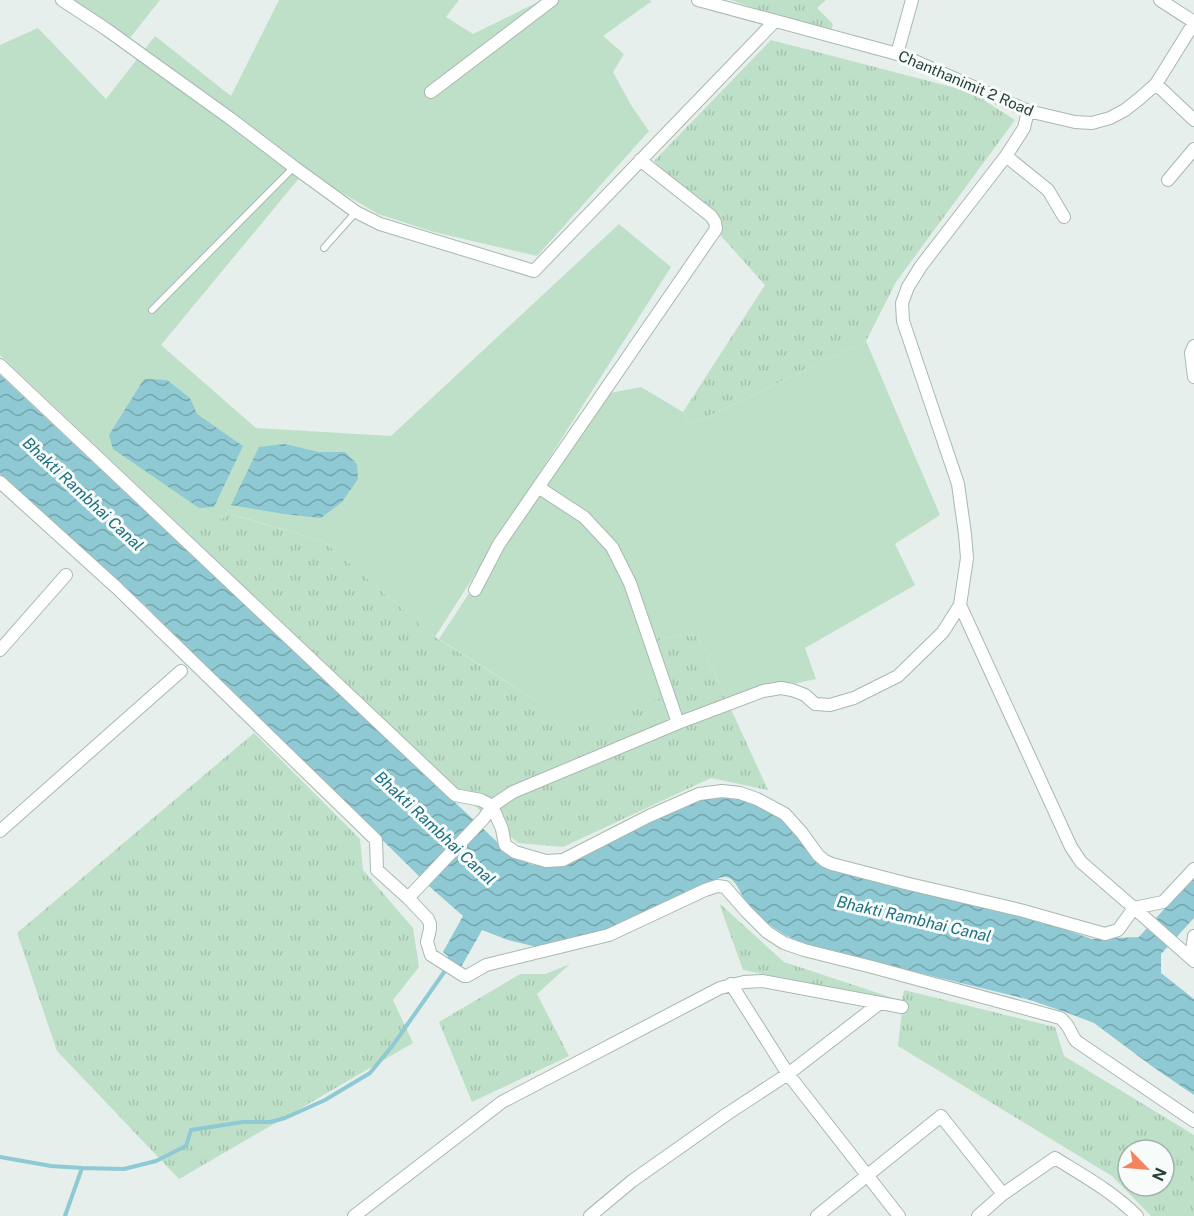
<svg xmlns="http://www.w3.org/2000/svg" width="1194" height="1216" font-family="'Public Sans',sans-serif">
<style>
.grass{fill:url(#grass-tufts);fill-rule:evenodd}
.garden{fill:#bfe0c8}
.water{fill:url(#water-waves)}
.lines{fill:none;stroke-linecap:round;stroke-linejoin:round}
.stream{stroke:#8ec9d4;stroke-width:4}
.service-casing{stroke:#a8b8b2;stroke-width:8}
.minor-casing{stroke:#a8b8b2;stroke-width:14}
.service{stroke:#fff;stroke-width:6}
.minor{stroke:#fff;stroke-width:12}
.labels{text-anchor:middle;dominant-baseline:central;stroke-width:6;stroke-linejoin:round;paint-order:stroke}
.street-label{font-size:15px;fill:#24423a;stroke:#f7fbf9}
.water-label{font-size:16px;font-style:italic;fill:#1c6f80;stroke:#f7fbf9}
</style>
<defs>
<pattern id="grass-tufts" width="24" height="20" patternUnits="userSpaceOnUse" patternTransform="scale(1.5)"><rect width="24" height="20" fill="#bfe0c8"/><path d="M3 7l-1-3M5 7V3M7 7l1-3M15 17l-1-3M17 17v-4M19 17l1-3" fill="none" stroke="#a4c1ad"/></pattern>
<pattern id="water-waves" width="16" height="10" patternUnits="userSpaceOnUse" patternTransform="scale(1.5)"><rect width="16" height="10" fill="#8ec9d4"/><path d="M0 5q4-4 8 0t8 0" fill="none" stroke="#74a5ad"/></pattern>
</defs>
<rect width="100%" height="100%" fill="#e6efeb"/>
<path class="grass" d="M731,0H826L817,8L833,24L831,31L776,16Z
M771,40L971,92L1015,120L896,282L866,341L690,425L683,412L765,285L654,161Z
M230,514L325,542L435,637L535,700L565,732L647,639L697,635L768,790L711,778L563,847L518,843L476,807L189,534Z
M254,733L360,839L363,870L413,928L419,967L393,1000L413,1043L179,1179L57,1051L17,933Z
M719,903L784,962L902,1001L904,990L1055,1027L1064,1056L1194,1135V1216H1151L1112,1176L898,1046L903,1002L743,970ZM1128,1150H1164V1186H1128Z
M570,964L537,994L569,1056L472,1102L439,1022L520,974H545Z"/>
<path class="garden" d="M68,0H160L130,38Z
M279,0H459L446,17L473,34L542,0H648L652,1L603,36L624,54L613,72L631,105L649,131L537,256L434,232L378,214L305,171L161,345L256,428L391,436L619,224L671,267L435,637L325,542L231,514L189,534L0,355V45L38,28L106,99L155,36L231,96Z
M866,341L940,515L895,544L915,585L805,648L816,679L726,698L697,635L647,639L661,698L565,732L535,700L439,639L599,395L641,387L683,412L690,425Z"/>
<path class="water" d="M0,375L512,856L533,865H556L690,801L714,796L747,798L787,820L813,858L823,867L898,888L1033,918L1092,939L1139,937L1194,876V918L1161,954V973L1194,999V1095L1153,1067L1094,1023L1068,1013L1030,1000L810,946C785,937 763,923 746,902C741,895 738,884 731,879C724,874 715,880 709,883L606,933L537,947L508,940L482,930L460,969L446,960L448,956L443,952L463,916L430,887L350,808L216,683L147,607L0,474Z
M144,379L167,380L190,398L197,414L243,446L214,507L199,508L113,449L109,435Z
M285,444L319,452H345L357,464L358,479L342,502L321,518L284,514L231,505L259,447Z"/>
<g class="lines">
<path class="stream" d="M0,1157L51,1166L82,1168L124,1169L156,1161L186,1146L191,1130L243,1122H270L285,1118L325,1100L370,1073L393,1045L447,968
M65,1216L82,1168"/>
<defs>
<path id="service" d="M324,248L356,212
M152,310L294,167"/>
<path id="minor" d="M62,0L106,29L231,119L294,167L356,212L380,224L534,271L775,21
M698,0L901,55L1028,111L1075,122L1092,123L1110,118L1125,110L1139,99L1156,84L1194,23
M1160,0L1194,22
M897,54L912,0
M1156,84L1194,120
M431,92L552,0
M1006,156L1048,190L1064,217
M1168,180L1194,149
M1194,346L1191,353L1194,377
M0,365L455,795L481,800L492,806L502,829L505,845L515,852L546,861L563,860L649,816L699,794L722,791L740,793L757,799L785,814L802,833L818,855L825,861L832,864L905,883L1020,910L1105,934L1118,930L1134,908L1194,961
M0,482L117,588L376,840L377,870L408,898L428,919L430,924V929L427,942L431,955L464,976H467L486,965L609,935L705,890L717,886L725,887L746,911L767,932L784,943L804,950L872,967L1060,1018C1070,1025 1070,1033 1076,1041L1194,1121
M538,487L584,517L612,547L630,583L678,723
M475,590L499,544L716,229L715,222L711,216L640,160
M960,605L1071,847L1081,862L1134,908L1163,902L1194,869
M0,650L66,575
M0,831L181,671
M408,898L484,818L492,806L513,792L678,723L763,691L781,688L792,690L805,695L815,704L830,705L854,698L898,676L943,632L960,605L967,558L965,534L958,484L903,321L902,303L908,287L921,266L1006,156L1024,128L1028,111
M1191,958L1194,936
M731,984L788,1074L899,1216
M354,1216L502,1102L720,988L744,982L762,981L902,1007
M590,1216L632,1181L727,1114L788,1074L880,1003
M817,1216L941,1116L1003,1194
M978,1216L1003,1194L1055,1158C1084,1176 1113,1192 1137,1216"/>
</defs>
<use href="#service" class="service-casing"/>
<use href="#minor" class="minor-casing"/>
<use href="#service" class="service"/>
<use href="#minor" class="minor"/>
</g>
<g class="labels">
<g class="street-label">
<text transform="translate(966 83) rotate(23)">Chanthanimit 2 Road</text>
</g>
<g class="water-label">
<text transform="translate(83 494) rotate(43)">Bhakti Rambhai Canal</text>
<text transform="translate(435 828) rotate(43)">Bhakti Rambhai Canal</text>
<text transform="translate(914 919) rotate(13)">Bhakti Rambhai Canal</text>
</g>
</g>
<g transform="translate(1146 1168) rotate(115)"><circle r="28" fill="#f7fbf9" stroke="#a3b1ad" stroke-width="1.5"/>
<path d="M0-4.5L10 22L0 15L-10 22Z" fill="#f4845f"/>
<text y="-9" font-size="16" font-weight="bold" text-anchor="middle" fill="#24423a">N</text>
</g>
</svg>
